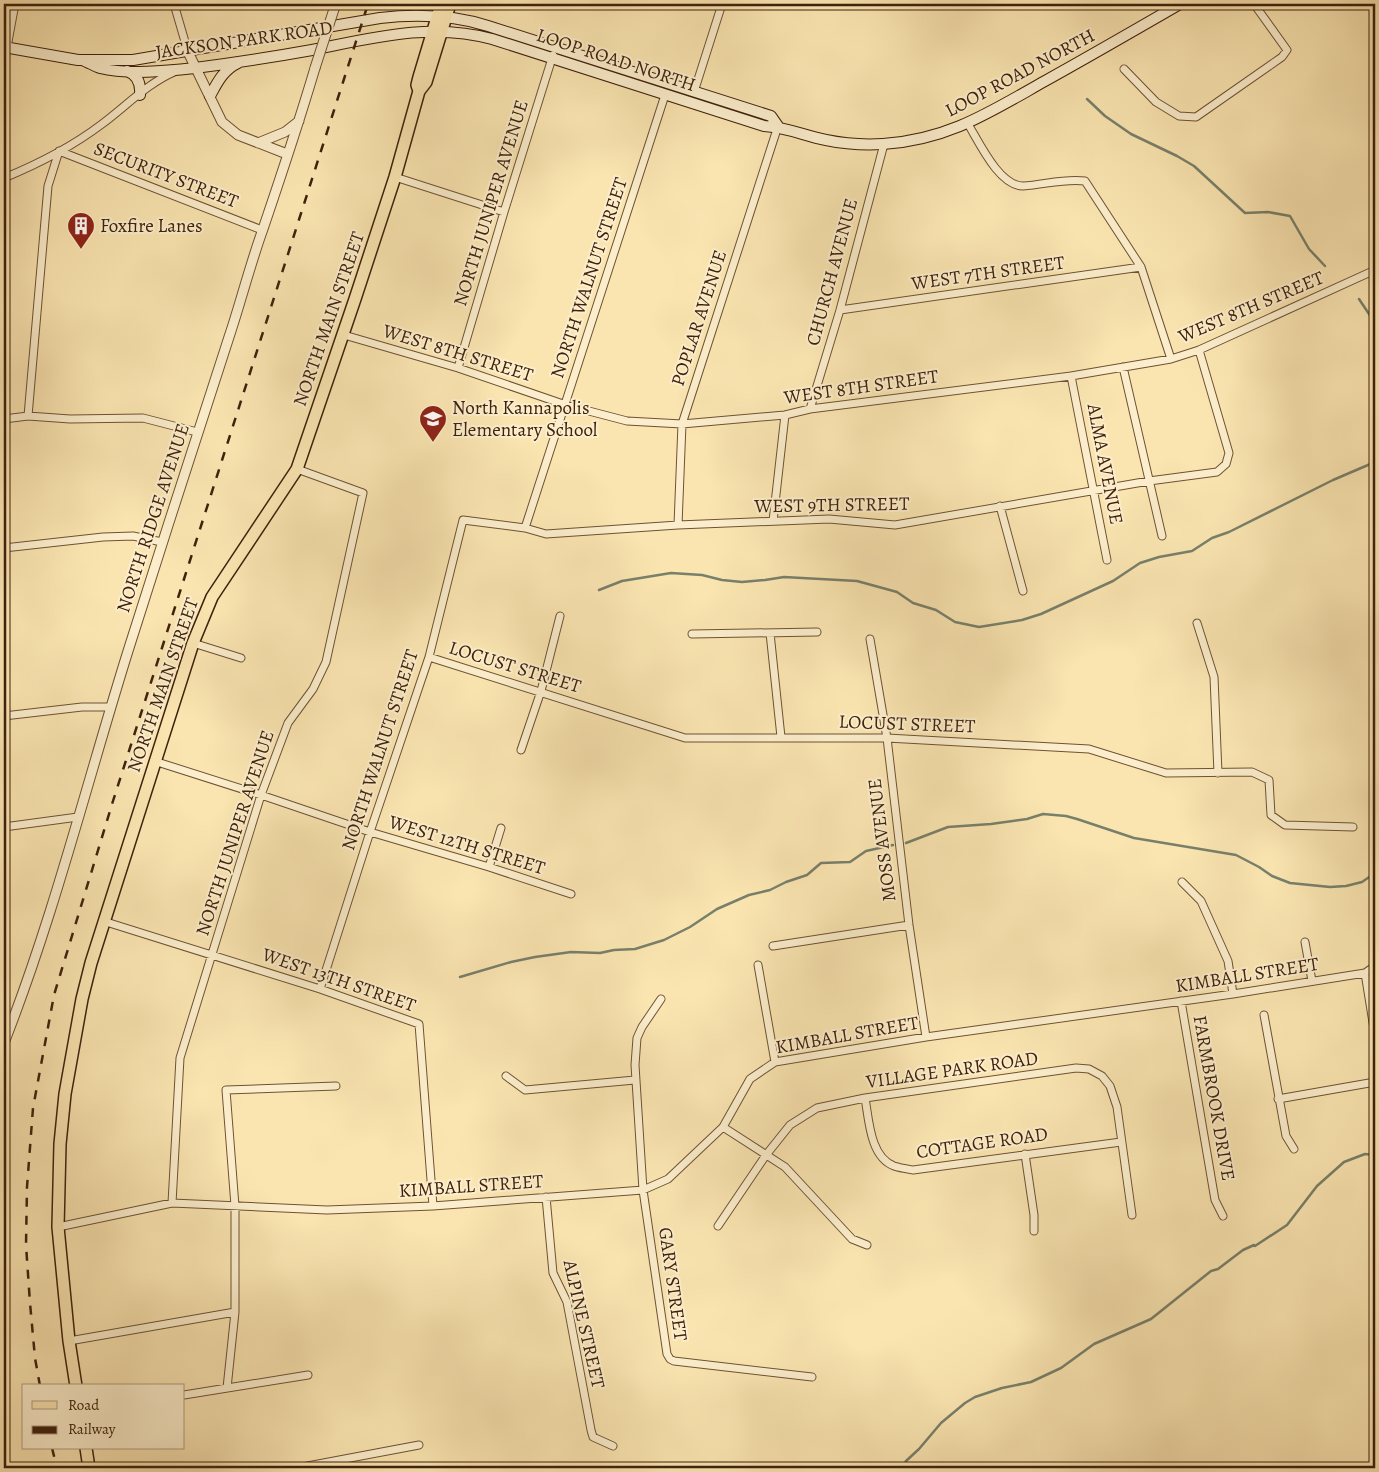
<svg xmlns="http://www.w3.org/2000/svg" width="1379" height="1472" font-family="Alegreya,serif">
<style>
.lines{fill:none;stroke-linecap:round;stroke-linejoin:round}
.stream{stroke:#78806b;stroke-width:2.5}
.minor-casing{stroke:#6d5235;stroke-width:9}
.tertiary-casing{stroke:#6d5235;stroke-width:11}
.secondary-casing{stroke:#3e210c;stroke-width:12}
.primary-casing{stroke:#3e210c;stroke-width:14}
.minor{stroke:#fceecc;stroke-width:7}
.tertiary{stroke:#fceecc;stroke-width:9}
.secondary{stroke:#fceecc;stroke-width:10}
.primary{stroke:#fae5b1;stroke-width:11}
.rail{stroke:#3e210c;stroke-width:2.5;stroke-dasharray:9 9;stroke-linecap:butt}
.tertiary-bridge-casing{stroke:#6d5235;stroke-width:11;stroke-linecap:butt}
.tertiary-bridge{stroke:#fceecc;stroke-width:9}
.labels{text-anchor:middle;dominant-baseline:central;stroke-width:4;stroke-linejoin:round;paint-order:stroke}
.street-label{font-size:19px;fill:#3e210c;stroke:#fceecc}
.poi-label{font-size:19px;fill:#3e210c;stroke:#fceecc;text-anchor:start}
</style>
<rect width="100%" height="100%" fill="#fae5b1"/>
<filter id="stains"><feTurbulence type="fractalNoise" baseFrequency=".004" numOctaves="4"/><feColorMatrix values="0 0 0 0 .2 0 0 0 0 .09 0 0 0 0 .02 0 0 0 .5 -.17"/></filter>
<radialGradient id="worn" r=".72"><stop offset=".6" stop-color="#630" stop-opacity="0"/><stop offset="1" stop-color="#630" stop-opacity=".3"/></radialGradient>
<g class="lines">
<path class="stream" d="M1087,99L1105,116L1131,134L1177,156L1194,166L1245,213L1268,212L1290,216L1309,249L1325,266
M1359,299L1375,323
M599,590L622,581L671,573L702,575L722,580L742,582L765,580L784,577L857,581L897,592L913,603L936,610L955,622L979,627L1022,620L1041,614L1113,581L1140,563L1159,557L1192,551L1212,538L1229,532L1333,480L1375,462
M906,843L948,827L991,824L1027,819L1043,814L1066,816L1077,819L1134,838L1236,855L1259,867L1272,876L1290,883L1330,887L1346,886L1362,882L1375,873
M460,977L511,962L535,957L571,952L600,953L614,950L635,949L664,940L690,927L717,909L749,895L770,890L786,882L807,875L821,863L850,862L866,851L893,845
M902,1468L906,1461L919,1449L941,1423L965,1403L975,1397L1002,1388L1031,1382L1061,1368L1094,1344L1151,1319L1211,1271L1218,1269L1243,1250L1254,1245L1255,1246L1287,1225L1317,1186L1344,1162L1365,1154L1375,1155"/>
<defs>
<path id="minor" d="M174,4L188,52
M7,47L15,4
M1124,69L1156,102L1179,116L1196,117L1282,57L1287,50L1254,4
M694,92L722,4
M968,124C979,142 999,186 1023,186C1044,185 1064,178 1085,181L1141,267L1171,359
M395,177L504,212
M4,178C38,164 73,146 102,124C125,107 148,83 174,72
M840,310L1141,267
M344,335L458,368L566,405L627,421L682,424L785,415L810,409L1071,376L1171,359L1199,350L1375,270
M1123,367L1162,536
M458,368L504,212L553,55
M1071,376L1107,560
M810,409L840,310L884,144
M28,416L48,186L59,151L262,230
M4,419L28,416L70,419L143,418L197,432
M1000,506L1023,591
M773,521L785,415
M678,525L682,424L778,126
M525,528L665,95
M4,548L103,537L133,536L162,542
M1197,623L1214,677L1218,773
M770,633L781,737
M692,634L817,632
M870,639L887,738L909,925L926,1037
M193,643L241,658
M429,657L685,738H887L1089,749L1166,773L1252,772L1269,780L1271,815L1285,825L1353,827
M4,716L82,707H110
M521,750L541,691L560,616
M154,761L261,795L370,832L489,867L571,894
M4,827L78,817
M489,867L501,828
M1182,882L1201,901L1228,961L1233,994
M103,921L320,989L419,1024L433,1206
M1305,942L1312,981
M773,946L909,925
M758,965L775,1062
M1365,973L1375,1035
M320,989L370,832L429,657L463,520L525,528L546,534L678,525L829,519L895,525L1149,481L1217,472L1226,464L1229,453L1199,350
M661,999L642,1027L637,1038L635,1065L643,1190L667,1354L670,1359L674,1361L812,1377
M1181,1001L1215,1200L1223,1216
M1264,1015L1286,1136L1294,1149
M506,1076L525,1090L635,1080
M865,1098C869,1120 870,1157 894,1166C900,1168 907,1169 913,1170L1121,1142
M1278,1099L1375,1082
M723,1127L785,1167L852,1239L867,1245
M1025,1154L1034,1215V1231
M546,1197L553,1273L567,1302L591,1430L593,1437L613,1446
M172,1203L180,1058L261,795L288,723L313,689L326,662L363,493L297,469
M718,1226L766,1155L790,1125L817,1108L865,1098L1076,1068L1089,1069L1102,1076L1110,1086L1117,1107L1132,1215
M58,1227L172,1203L327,1210L433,1206L643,1190L668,1179L723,1127L750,1079L775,1062L926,1037L1233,994L1365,973L1375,966
M69,1341L235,1312
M227,1388L235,1312V1206L226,1090L336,1086
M184,1395L308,1375
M297,1468L419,1445"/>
<path id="tertiary" d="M188,52L222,122L238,135L287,154
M258,143L285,132L299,121
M4,1043C54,916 87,782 128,651C161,546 195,442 229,337C241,301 250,265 263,229C281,176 299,122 315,68"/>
<path id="secondary" d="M4,47L78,60H133L380,18C416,14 453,15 488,26L771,116L778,126
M82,60C88,62 94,66 100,68C127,75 167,71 195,68C234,63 273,57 312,50C372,38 431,22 492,39L764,126C786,127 805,136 826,140C845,144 865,145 883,144C948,140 990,112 1045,81C1090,56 1135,30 1180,4
M127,71C138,75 141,84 140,95
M210,96C217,83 223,70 238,63"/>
<path id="primary" d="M419,91L417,85L419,77L441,4
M76,1386L69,1341L58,1227L60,1144L65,1094L82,999L91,963L193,643L212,597L297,469L355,299L395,177L419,91L426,82L450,4
M86,1448L89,1468"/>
</defs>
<use href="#minor" class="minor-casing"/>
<use href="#tertiary" class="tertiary-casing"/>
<use href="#secondary" class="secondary-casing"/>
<use href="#primary" class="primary-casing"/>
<use href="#minor" class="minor"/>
<use href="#tertiary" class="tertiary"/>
<use href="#secondary" class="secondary"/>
<use href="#primary" class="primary"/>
<path class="rail" d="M40,1386L35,1358L30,1303L26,1245L27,1187L33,1108L54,995L113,801L368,4
M52,1448L57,1468"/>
<defs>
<path id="tertiary-bridge" d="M315,68L335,6"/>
</defs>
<use href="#tertiary-bridge" class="tertiary-bridge-casing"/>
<use href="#tertiary-bridge" class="tertiary-bridge"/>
</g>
<defs>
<symbol id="building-pin" viewBox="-11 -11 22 30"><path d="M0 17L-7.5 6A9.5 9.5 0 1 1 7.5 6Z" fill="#8f2418" stroke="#fceecc"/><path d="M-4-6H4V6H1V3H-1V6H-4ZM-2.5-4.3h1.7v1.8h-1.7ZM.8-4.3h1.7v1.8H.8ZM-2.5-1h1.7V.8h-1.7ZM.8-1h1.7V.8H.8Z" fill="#fff"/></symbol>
<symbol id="school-pin" viewBox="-11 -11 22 30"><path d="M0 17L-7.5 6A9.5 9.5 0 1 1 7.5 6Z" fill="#8f2418" stroke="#fceecc"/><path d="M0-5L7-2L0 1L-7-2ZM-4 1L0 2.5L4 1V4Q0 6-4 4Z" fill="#fff"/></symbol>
</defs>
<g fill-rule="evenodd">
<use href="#building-pin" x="65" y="210" width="32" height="43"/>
<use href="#school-pin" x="417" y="403" width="32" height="43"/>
</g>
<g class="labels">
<g class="street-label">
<text transform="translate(244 40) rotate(-8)">JACKSON PARK ROAD</text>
<text transform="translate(616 60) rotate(18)">LOOP ROAD NORTH</text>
<text transform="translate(1020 73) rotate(-28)">LOOP ROAD NORTH</text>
<text transform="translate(166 175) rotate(21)">SECURITY STREET</text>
<text transform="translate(491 203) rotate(-73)">NORTH JUNIPER AVENUE</text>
<text transform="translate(832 272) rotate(-75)">CHURCH AVENUE</text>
<text transform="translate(988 273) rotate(-8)">WEST 7TH STREET</text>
<text transform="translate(589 278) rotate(-72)">NORTH WALNUT STREET</text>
<text transform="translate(1251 307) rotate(-23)">WEST 8TH STREET</text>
<text transform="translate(699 318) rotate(-72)">POPLAR AVENUE</text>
<text transform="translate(329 319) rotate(-71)">NORTH MAIN STREET</text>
<text transform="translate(458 353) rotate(17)">WEST 8TH STREET</text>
<text transform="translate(861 387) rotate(-8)">WEST 8TH STREET</text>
<text transform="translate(1105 464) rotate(79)">ALMA AVENUE</text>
<text transform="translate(832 505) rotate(-1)">WEST 9TH STREET</text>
<text transform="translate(153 518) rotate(-72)">NORTH RIDGE AVENUE</text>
<text transform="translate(515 667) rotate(17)">LOCUST STREET</text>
<text transform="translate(163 685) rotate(-71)">NORTH MAIN STREET</text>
<text transform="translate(907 724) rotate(2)">LOCUST STREET</text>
<text transform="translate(380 750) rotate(-72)">NORTH WALNUT STREET</text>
<text transform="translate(235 833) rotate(-72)">NORTH JUNIPER AVENUE</text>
<text transform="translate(882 840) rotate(-97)">MOSS AVENUE</text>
<text transform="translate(467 845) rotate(17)">WEST 12TH STREET</text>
<text transform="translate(1247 975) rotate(-9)">KIMBALL STREET</text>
<text transform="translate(339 980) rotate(19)">WEST 13TH STREET</text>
<text transform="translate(847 1035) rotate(-10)">KIMBALL STREET</text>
<text transform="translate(952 1070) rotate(-8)">VILLAGE PARK ROAD</text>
<text transform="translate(1214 1098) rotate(80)">FARMBROOK DRIVE</text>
<text transform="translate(982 1143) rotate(-8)">COTTAGE ROAD</text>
<text transform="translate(471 1186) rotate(-4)">KIMBALL STREET</text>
<text transform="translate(673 1284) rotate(82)">GARY STREET</text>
<text transform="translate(584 1324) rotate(77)">ALPINE STREET</text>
</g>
<g class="poi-label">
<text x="100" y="226">Foxfire Lanes</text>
<text x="452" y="408">North Kannapolis<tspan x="452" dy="22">Elementary School</tspan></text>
</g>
</g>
<rect width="1379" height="1472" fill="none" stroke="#fae5b1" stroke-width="20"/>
<rect x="5" y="5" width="1369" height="1462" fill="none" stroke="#3e210c" stroke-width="2.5"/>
<rect x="10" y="10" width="1359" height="1452" fill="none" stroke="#3e210c"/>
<rect x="22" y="1384" width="162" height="65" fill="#fceecc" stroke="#b09c7f"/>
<rect x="32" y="1401" width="25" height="8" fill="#fae5b1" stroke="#b09c7f"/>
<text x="68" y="1410" font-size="15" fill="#3e210c">Road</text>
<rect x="32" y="1426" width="25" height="8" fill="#3e210c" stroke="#b09c7f"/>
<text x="68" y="1434" font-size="15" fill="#3e210c">Railway</text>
<rect width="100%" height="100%" filter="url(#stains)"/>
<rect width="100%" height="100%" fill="url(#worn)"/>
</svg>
